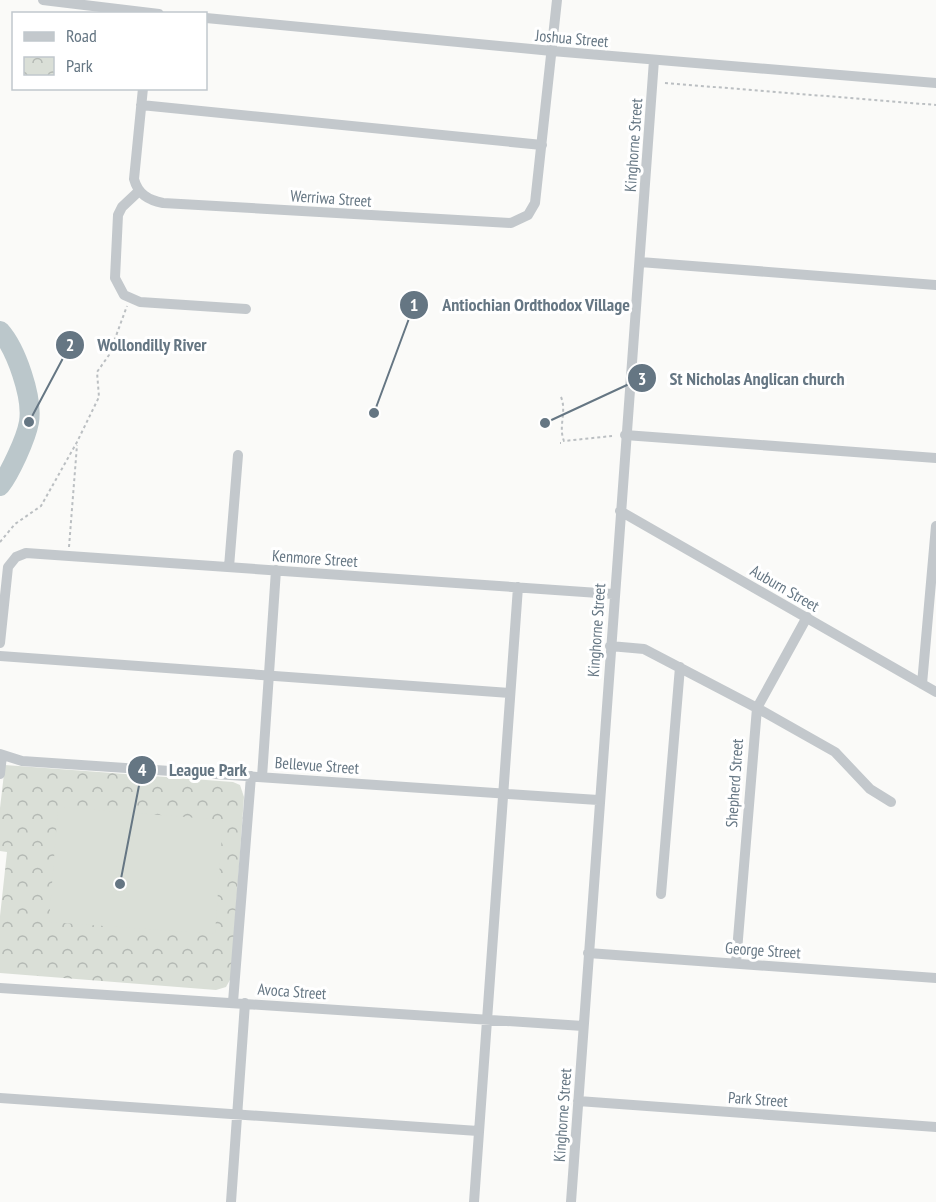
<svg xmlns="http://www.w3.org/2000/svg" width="936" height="1202" font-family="'PT Sans Narrow',sans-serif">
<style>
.park{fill:url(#park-crowns)}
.garden{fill:#dadfd7}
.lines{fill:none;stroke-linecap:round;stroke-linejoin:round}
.river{stroke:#bbc7cb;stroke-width:20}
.path{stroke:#bbbfc2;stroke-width:2;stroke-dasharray:3 3;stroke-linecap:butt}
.minor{stroke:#c3c8cc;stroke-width:10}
.labels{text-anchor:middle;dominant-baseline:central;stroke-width:6;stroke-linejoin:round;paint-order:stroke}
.street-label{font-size:16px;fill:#657683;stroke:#fff}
.leader{fill:none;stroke:#657683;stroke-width:2}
.callout-dot{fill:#657683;stroke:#fff;stroke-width:2}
.mark-label{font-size:18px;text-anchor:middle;font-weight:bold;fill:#fff}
.callout-label{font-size:18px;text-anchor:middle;font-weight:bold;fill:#657683;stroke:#fff;stroke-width:6;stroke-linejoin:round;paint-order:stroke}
</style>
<defs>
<pattern id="park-crowns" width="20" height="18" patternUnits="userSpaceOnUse" patternTransform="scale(1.5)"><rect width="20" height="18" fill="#dadfd7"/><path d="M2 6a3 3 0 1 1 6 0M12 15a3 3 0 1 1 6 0" fill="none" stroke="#b4b9b4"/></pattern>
</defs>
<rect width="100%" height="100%" fill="#fafaf8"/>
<path class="park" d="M5,765L233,782L240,785L244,797L231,978L226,987L216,990L0,973V916L7,852L0,851V808Z"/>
<path class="garden" d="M58,807L223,820L215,934L49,922Z"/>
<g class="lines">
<path class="river" d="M0,331C16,349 33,397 29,422C26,439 10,473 0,486"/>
<path class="path" d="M665,83L936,105
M561,397C567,411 558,427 564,441L612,436
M560,443H561
M0,542L15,524L41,506L77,442L99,397L97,372L109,355L127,306
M69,547L77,445"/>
<path class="minor" d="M43,0L159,14
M206,18L552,51L936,83
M143,88L134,179C138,194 148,200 163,203L511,223L528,215L535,203L557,0
M141,105L542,145
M139,191L122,207L118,215L115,278L124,295L140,302L246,309
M640,262L936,285
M625,435L936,458
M620,511L936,692
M229,567L238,455
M0,643L8,567L16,557L26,553L613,594
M610,646L644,649L757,708L835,752L870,789L891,802
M0,656L510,693
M922,684L936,526
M0,754L22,761L598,800
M0,774L2,755
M262,777L276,570
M661,894L680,667
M588,953L936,978
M736,963L757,708L807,617
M0,988L583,1026
M233,1002L251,776
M0,1098L478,1131
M578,1101L936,1127
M231,1202L245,1003
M474,1202L518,587
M571,1202L654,60"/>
</g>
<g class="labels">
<g class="street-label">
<text transform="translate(572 38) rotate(5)">Joshua Street</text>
<text transform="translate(633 145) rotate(-86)">Kinghorne Street</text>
<text transform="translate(331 198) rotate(4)">Werriwa Street</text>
<text transform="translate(315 558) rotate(4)">Kenmore Street</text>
<text transform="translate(785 588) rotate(30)">Auburn Street</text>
<text transform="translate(596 630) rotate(-86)">Kinghorne Street</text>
<text transform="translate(317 765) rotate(4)">Bellevue Street</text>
<text transform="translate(734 783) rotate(-86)">Shepherd Street</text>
<text transform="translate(763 950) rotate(4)">George Street</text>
<text transform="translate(292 991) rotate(4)">Avoca Street</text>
<text transform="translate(758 1099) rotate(4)">Park Street</text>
<text transform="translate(562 1115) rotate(-86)">Kinghorne Street</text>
</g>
</g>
<path class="leader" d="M374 413L414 305M29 422L70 345M545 423L642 378M120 884L142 770"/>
<g class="callout-dot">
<circle cx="374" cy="413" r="6"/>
<circle cx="29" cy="422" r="6"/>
<circle cx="545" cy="423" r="6"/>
<circle cx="120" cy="884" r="6"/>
<circle cx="414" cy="305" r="15"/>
<circle cx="70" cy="345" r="15"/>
<circle cx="642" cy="378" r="15"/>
<circle cx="142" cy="770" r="15"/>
</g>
<g class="mark-label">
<text x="414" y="311">1</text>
<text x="70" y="351">2</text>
<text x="642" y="385">3</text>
<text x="142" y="776">4</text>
</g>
<g class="callout-label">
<text x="536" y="311">Antiochian Ordthodox Village</text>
<text x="152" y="351">Wollondilly River</text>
<text x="757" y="385">St Nicholas Anglican church</text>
<text x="208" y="776">League Park</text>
</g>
<rect x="12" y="12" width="195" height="78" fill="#ffffff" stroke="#c1c8cd" stroke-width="1.5"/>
<rect x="24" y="32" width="30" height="9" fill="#c3c8cc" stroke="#c1c8cd" stroke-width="1.5"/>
<text x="66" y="42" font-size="18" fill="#657683">Road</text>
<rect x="24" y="57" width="30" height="18" fill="url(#park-crowns)" stroke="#c1c8cd" stroke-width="1.5"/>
<text x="66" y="72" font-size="18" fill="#657683">Park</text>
</svg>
